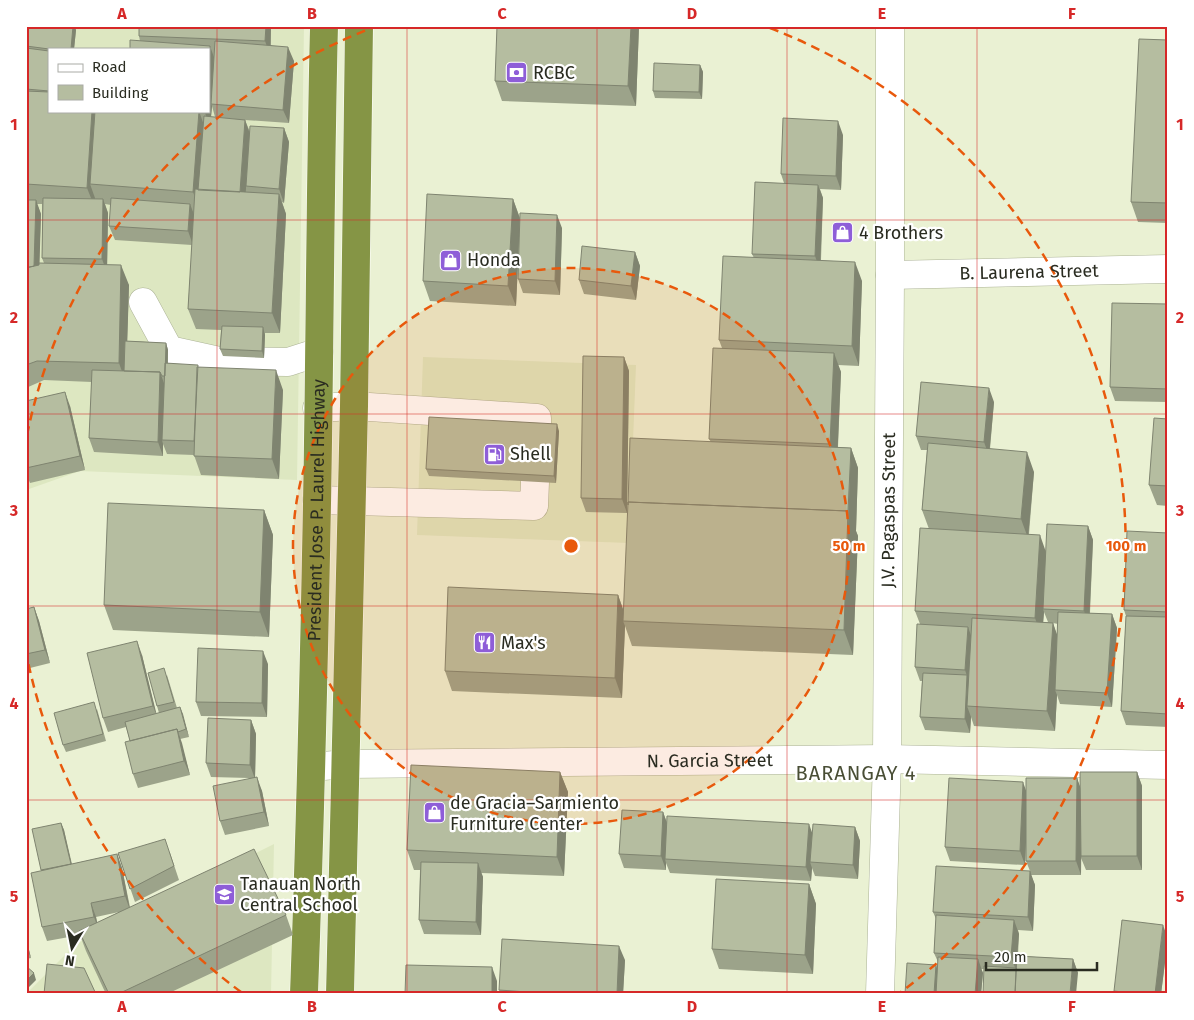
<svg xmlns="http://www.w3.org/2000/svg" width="1194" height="1020" font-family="'Fira Sans',sans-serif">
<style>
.built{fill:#dde7c1;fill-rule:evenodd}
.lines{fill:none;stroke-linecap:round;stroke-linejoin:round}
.minor-casing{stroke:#acb396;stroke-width:29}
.highway-casing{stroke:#fff;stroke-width:29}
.minor{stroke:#fff;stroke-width:28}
.highway{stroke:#859545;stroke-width:28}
.wall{fill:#9ca38a;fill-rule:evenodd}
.shaded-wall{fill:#7f8470}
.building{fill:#b5bda0;stroke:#7f8470}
.grid{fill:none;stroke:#d62828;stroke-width:1;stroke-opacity:0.55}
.ring{fill:none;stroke:#e8590c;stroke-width:2.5;stroke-dasharray:9 6}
.labels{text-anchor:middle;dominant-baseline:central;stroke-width:4.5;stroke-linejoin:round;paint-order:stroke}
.poi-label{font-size:18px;fill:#2a2c21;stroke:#fff;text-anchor:start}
.street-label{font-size:18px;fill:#2a2c21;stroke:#fff}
.quarter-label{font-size:20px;letter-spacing:1px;fill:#494e35;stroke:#fff}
.centre{fill:#e8590c;stroke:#fff;stroke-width:2.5}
.ring-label{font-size:15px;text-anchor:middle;font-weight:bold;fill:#e8590c;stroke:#fff;stroke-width:4.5;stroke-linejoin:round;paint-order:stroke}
.neatline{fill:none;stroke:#d62828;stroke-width:2}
.grid-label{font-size:16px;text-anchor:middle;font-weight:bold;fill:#d62828}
</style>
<rect width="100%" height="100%" fill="#eaf1d3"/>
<path class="built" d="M26,26H304L297,480L80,471L29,489L26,479ZM49,49H209V111H49Z
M423,357L636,365L629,543L417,535Z
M274,844L271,994H26L76,944Z"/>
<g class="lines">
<defs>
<g id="minor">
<path id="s1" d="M890,275L1168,269"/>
<path d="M143,302L169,350L219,361L288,362L319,352"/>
<path d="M317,408L354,406L537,418V430"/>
<path d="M317,500L534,506L535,482"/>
<path id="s2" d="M312,767L346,764L887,759L1168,765"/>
<path id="s3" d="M880,994L887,759L890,275V26"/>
</g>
<g id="highway">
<path id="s4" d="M304,994C310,830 314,667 317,503C320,344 320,185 324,26"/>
<path d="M340,994L354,406L359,26"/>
</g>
</defs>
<use href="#minor" class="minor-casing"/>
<use href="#highway" class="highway-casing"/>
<use href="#minor" class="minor"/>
<use href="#highway" class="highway"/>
</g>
<path class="wall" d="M26,26L76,30L74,49H49V111H209L140,41L139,36V26H271V45L294,61L289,123L245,120L250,132L284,128L289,142L284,203L282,202L286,214L280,333H265V335L264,358L223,356L220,349L221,330L196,329L188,309L192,245L115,240L109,226L111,205L105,204L108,213L107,265L129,285L127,341L166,343L168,350V363L199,367L283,390L279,479L201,475L194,455L167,454L163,444V456L94,452L89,438L92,382L44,380L26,388ZM212,106L215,117H211ZM37,204H42V258L44,263H39L41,214Z
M639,26L636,106L502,101L495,81Z
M1168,40V223L1138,222L1131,202Z
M700,65L703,72L702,99L655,98L653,91Z
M843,135L841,190L820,189L823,198L821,260L862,281L859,366L838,365L841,372L838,447L851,448L858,468L856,531L858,536L853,655L632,646L625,626L622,698L452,691L445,671L618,595L623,609L711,442L709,439L722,348L719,340L754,258L752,254L784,183L781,174Z
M513,199L520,218L562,228L560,295L523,293L518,279L520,222L516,306L430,301L423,281Z
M635,252L640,266L636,300L584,294L579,280Z
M1168,304V402L1115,401L1110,387Z
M624,357L629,371L627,513L586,512L581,498Z
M26,401L70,406L85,470L30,483L26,473Z
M994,402L990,449L1034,472L1029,534L1046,551L1088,526L1093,540L1090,613L1112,614L1117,628L1112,707L1060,704L1057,695L1055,731L974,726L971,717L970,733L925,730L920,717L922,681H920L915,667L920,624L915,611L929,529L922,510L927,450H921L916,436ZM1044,612L1048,622H1043ZM1053,623L1058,624L1057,636Z
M1168,419V506L1157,505L1149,485Z
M559,431L556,483L429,476L426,469Z
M264,510L273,535L269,637L113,630L104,605Z
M1168,533V727L1126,725L1121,711L1126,616L1124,610Z
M34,607L39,621L50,663L26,669V609Z
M142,655L156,714L159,713L157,706L167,675L177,708L180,707L189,737L180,739L190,775L138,788L133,774L130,741L126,727L108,732L103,718Z
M268,664L267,717L201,716L196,702Z
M97,709L106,741L66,752L63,745Z
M251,720L256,734L255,777L262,791L269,826L225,835L220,821L249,778L211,777L206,763Z
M560,772L568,792L564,876L481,873L483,877L481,935L424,934L419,920L420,870H414L407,850Z
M1137,772L1142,786V870H1086L1081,858V875H1031L1035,885L1033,931L1018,930L1019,934L1018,956L1073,959L1078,973L981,969L983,973L981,994H905L936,965L937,969L938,962L934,953L936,919L933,912L1030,871L1026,861V840L1025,865L950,861L945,847L1026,791L1077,778L1080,788Z
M663,812L667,823L812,833L855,827L860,841L858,879L815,876L812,868L811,881L670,873L666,863V870L624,868L619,854Z
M61,823L64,830L72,864L117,854L122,868L130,907L286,915L293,935L167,994H106L86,951L80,935L47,941L42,927L41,870ZM119,912L97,923L96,917Z
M118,853H170L179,880L135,902Z
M809,884L816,904L813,974L719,969L712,949Z
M26,938L31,958L26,959Z
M1168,938L1161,994H1115L1114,991Z
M625,960L623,994H500L499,990Z"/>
<path class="shaded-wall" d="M73,26H75L76,30L74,49H71Z
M266,26H271V27L270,55L265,41Z
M631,26H639L636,106L628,86Z
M210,46L215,60L211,104L212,106L210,127L205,113V111H209V63Z
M288,47L294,61L289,123L283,110Z
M700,65L703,72L702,99L699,92Z
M92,111H99L90,184L95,198V208L87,188Z
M199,111L206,131L200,211L193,192Z
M245,120L250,134L246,186V188L245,208L240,194Z
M838,121L843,135L841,190L836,176Z
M284,128L289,142L284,203L279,189Z
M818,185L823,198L820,270L815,256Z
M279,194L286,214L280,333L272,313Z
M103,199L108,213L107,273L102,259Z
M513,199L520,219L516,306L508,286Z
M36,200L41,214L39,281L34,267Z
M190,204L195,217L193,245L188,231Z
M557,215L562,228L560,295L555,281Z
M635,252L640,266L636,300L631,286Z
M855,262L862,281L859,366L852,346Z
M121,265L129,285L126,383L119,363Z
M263,327L265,335L264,358L262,351Z
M166,343L168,350L167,383L165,376Z
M834,353L841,372L837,463L830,444Z
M624,357L629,371L627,513L622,499Z
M276,370L283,390L279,479L272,459Z
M160,372L165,386L162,440L163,444V456L158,442Z
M989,388L994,402L989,456L984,442Z
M65,392L70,406L85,470L80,456Z
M557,424L559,431L556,483L554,476Z
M851,448L858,468L856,531L858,536L853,655L844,630Z
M1027,452L1034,472L1028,538L1021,519Z
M264,510L273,535L269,637L260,612Z
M1088,526L1093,540L1089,625L1084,611Z
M1040,535L1047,555L1043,609L1044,612L1042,638L1035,618Z
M618,595L625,615L623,621L625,626L622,698L615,678Z
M34,607L39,621L50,663L45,650Z
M1112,614L1117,628L1112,707L1107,693Z
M1053,623L1060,643L1055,690L1057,695L1055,731L1047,711Z
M968,627L973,641L967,706L971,717L970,733L965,719L967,676L965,670Z
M137,641L142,655L158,720L153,706Z
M263,651L268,664L267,717L262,703Z
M180,707L183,714L189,737L186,729Z
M251,720L256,734L255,779L250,765Z
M177,729L182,743L190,775L184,761Z
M560,772L568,792L564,876L557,857Z
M1137,772L1142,786V870L1137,856Z
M257,777L262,791L269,826L264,812Z
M1077,778L1082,792L1081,875L1076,861Z
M1023,782L1028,796L1025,865L1020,851Z
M663,812L668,826L665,859L666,863V870L661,856Z
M61,823L64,830L73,871L71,864Z
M809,824L814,838L810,862L812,868L811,881L806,867Z
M855,827L860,841L858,879L853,865Z
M117,854L122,868L130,910L125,896Z
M478,863L483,877L481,935L476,922Z
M1030,871L1035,885L1033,931L1028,917Z
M809,884L816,904L813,974L805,955Z
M91,903L96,917L99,931L94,917Z
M1014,920L1019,934L1016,970L1011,957Z
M1163,925L1168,939L1161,994H1155Z
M26,938L31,958L26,946Z
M619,946L625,960L623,994H617Z
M978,959L983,973L981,994H975Z
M1073,959L1078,973L1076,994H1070Z
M936,965L938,972L937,994H934Z
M492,967L497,981V994H492Z
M34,973L36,980L26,990V981Z"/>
<path class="building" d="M26,26H73L71,49H49L26,46Z
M139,26H266L265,41L139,36Z
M497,26H631L628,86L495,81Z
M1139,39L1168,40V203L1131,202Z
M130,40L210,46L209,63V49H130Z
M215,41L288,47L283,110L211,104Z
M26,48L49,51V91L26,89Z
M654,63L700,65L699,92L653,91Z
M26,91L49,92V111H92L87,188L26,184Z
M95,111H199L193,192L90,184Z
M199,111H205V113H200Z
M204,116L245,120L240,192L198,190Z
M783,118L838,121L836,176L781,174Z
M250,126L284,128L279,189L246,186Z
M755,182L818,185L815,256L752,254Z
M195,189L279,194L272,313L188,309Z
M427,194L513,199L508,286L423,281Z
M43,198L103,199L102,259L42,258Z
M111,198L190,204L188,231L109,226Z
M26,200H36L34,266L29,267H26Z
M520,213L557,215L555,281L518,279Z
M582,246L635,252L631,286L579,280Z
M723,256L855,262L852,346L719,340Z
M39,263L121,265L119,363L37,361L26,365V268L39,265Z
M1112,303L1168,304V389L1110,387Z
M222,326L263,327L262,351L220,349Z
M125,341L166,343L165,376H162L160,372L124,371Z
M713,348L834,353L830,444L709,439Z
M583,356L624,357L622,499L581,498Z
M165,363L198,365L194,441L162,440Z
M197,367L276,370L272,459L194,456Z
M92,370L160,372L158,442L89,438Z
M921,382L989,388L984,442L916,436Z
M65,392L80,456L26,468V401Z
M429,417L557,424L554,476L426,469Z
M1154,418L1168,419V486L1149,485Z
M630,438L851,448L848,511L628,502V505Z
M928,443L1027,452L1021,519L922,510Z
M628,502L848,511L844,630L623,621Z
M108,503L264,510L260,612L104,605Z
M1047,524L1088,526L1084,611L1043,609Z
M920,528L1040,535L1035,618L915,611Z
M1127,531L1168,533V612L1124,610Z
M448,587L618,595L615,678L445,671Z
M34,607L45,650L26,654V609Z
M1058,612L1112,614L1107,693L1055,690Z
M1126,616L1168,617V714L1121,711Z
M972,618L1053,623L1047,711L967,706Z
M917,624L968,627L965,670L915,667Z
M137,641L153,706L103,718L87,653Z
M198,648L263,651L262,703L196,702Z
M164,668L174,702L157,706L148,673Z
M923,673L967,675L965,719L920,717Z
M94,702L103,734L63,745L54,713Z
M180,707L186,729L178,732L177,729L130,741L125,722Z
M208,718L251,720L250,765L206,763Z
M177,729L184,761L133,774L125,742Z
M411,765L560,772L557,857L407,850Z
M1080,772H1137V856H1081Z
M257,777L264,812L220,821L213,786Z
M949,778L1023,782L1020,851L945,847Z
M1026,778H1077L1076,861H1026Z
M622,810L663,812L661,856L619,854Z
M667,816L809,824L806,867L665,859Z
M61,823L71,864L41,870L32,829Z
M813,824L855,827L853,865L810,862Z
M165,839L174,866L130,889L118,853Z
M254,849L286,915L118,994H109L79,931Z
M117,854L125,896L91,903L94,917L42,927L31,873Z
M421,862L478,863L476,922L419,920Z
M936,866L1030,871L1028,917L933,912Z
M716,879L809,884L805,955L712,949Z
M936,915L1014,920L1011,957L934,953Z
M1122,920L1163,925L1155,994H1139L1114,991Z
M502,939L619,946L617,994H555L499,990Z
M1017,956L1073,959L1070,994H1015Z
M938,957L978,959L975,994H936Z
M907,963L936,965L934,994H905Z
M47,964L84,968L96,994H44Z
M406,965L492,967V994H405Z
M26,966L34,973L26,981Z
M984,966L1016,968L1015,994H983Z"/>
<path class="grid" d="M217,26V994M407,26V994M597,26V994M787,26V994M977,26V994M26,220H1168M26,414H1168M26,606H1168M26,800H1168"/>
<circle cx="571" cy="546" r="278" fill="#e8590c" fill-opacity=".12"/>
<g class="ring">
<circle cx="571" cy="546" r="278"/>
<path d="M241 992A555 555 0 0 1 27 657M27 435A555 555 0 0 1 372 28M770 28A555 555 0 0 1 901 992"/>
</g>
<defs>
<symbol id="bank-square" viewBox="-11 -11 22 22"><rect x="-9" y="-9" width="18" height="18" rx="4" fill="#8e5ed8" stroke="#fff"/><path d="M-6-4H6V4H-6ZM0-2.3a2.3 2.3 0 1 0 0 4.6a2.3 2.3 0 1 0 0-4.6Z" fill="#fff"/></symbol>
<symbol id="shop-square" viewBox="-11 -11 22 22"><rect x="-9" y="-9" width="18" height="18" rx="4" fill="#8e5ed8" stroke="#fff"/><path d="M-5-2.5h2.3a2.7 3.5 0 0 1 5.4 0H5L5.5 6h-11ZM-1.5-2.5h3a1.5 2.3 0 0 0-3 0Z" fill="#fff"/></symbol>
<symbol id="fuel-square" viewBox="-11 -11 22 22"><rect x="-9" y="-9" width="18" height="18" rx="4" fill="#8e5ed8" stroke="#fff"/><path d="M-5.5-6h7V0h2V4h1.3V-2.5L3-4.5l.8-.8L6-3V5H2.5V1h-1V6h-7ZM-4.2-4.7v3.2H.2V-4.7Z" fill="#fff"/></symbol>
<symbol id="restaurant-square" viewBox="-11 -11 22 22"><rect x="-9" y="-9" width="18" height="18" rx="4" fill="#8e5ed8" stroke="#fff"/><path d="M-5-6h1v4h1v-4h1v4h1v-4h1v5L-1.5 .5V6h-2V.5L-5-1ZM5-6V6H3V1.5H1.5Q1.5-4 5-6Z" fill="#fff"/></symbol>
<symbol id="school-square" viewBox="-11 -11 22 22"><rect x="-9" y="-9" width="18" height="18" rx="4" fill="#8e5ed8" stroke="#fff"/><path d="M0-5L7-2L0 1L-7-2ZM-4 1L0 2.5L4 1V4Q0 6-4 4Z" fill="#fff"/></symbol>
</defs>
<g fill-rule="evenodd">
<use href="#bank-square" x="504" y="60" width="25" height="25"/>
<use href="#shop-square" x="830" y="220" width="25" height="25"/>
<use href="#shop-square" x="438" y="248" width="25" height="25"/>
<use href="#fuel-square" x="482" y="442" width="25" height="25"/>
<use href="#restaurant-square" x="472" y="630" width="25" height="25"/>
<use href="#shop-square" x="422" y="800" width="25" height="25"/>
<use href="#school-square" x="212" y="882" width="25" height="25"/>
</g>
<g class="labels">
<g class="poi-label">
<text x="533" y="73">RCBC</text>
<text x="859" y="233">4 Brothers</text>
<text x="467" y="260">Honda</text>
<text x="510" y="454">Shell</text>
<text x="501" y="643">Max's</text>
<text x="450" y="803">de Gracia–Sarmiento<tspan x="450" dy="21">Furniture Center</tspan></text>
<text x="240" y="884">Tanauan North<tspan x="240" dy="21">Central School</tspan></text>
</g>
<g class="street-label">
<text stroke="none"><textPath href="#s1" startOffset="139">B. Laurena Street</textPath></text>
<text stroke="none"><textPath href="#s4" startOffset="484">President Jose P. Laurel Highway</textPath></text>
<text stroke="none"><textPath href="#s3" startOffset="484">J.V. Pagaspas Street</textPath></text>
<text stroke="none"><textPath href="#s2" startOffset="398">N. Garcia Street</textPath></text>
</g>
<g class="quarter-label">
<text x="856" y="773">BARANGAY 4</text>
</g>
</g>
<circle cx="571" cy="546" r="8" class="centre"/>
<g class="ring-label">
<text x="849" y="551">50 m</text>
<text x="1126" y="551">100 m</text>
</g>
<rect width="1194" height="1020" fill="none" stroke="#ffffff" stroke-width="55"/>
<rect x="48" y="48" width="162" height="65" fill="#ffffff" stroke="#aaaba6"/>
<rect x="58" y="64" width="25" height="8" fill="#ffffff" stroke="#aaaba6"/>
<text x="92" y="72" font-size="15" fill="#2a2c21">Road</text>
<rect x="58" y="85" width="25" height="15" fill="#b5bda0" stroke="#aaaba6"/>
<text x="92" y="98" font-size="15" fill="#2a2c21">Building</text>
<g transform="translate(72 948) rotate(190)" stroke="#ffffff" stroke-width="4" paint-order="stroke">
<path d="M0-4L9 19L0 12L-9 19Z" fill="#2a2c21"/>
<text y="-8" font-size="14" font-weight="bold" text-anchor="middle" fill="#2a2c21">N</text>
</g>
<path d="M986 962v8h111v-8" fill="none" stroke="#2a2c21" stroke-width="2.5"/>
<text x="994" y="962" font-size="15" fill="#2a2c21" stroke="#ffffff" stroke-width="4" paint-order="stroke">20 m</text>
<rect x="28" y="28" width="1138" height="964" class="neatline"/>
<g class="grid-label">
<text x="122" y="19">A</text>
<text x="312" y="19">B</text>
<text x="502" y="19">C</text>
<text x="692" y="19">D</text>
<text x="882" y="19">E</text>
<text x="1072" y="19">F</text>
<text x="14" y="130">1</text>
<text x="1180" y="130">1</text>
<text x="14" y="323">2</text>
<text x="1180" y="323">2</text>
<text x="14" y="516">3</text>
<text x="1180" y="516">3</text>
<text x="14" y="709">4</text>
<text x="1180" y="709">4</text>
<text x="14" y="902">5</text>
<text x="1180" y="902">5</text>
<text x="122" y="1012">A</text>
<text x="312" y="1012">B</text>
<text x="502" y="1012">C</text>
<text x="692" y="1012">D</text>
<text x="882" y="1012">E</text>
<text x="1072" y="1012">F</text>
</g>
</svg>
